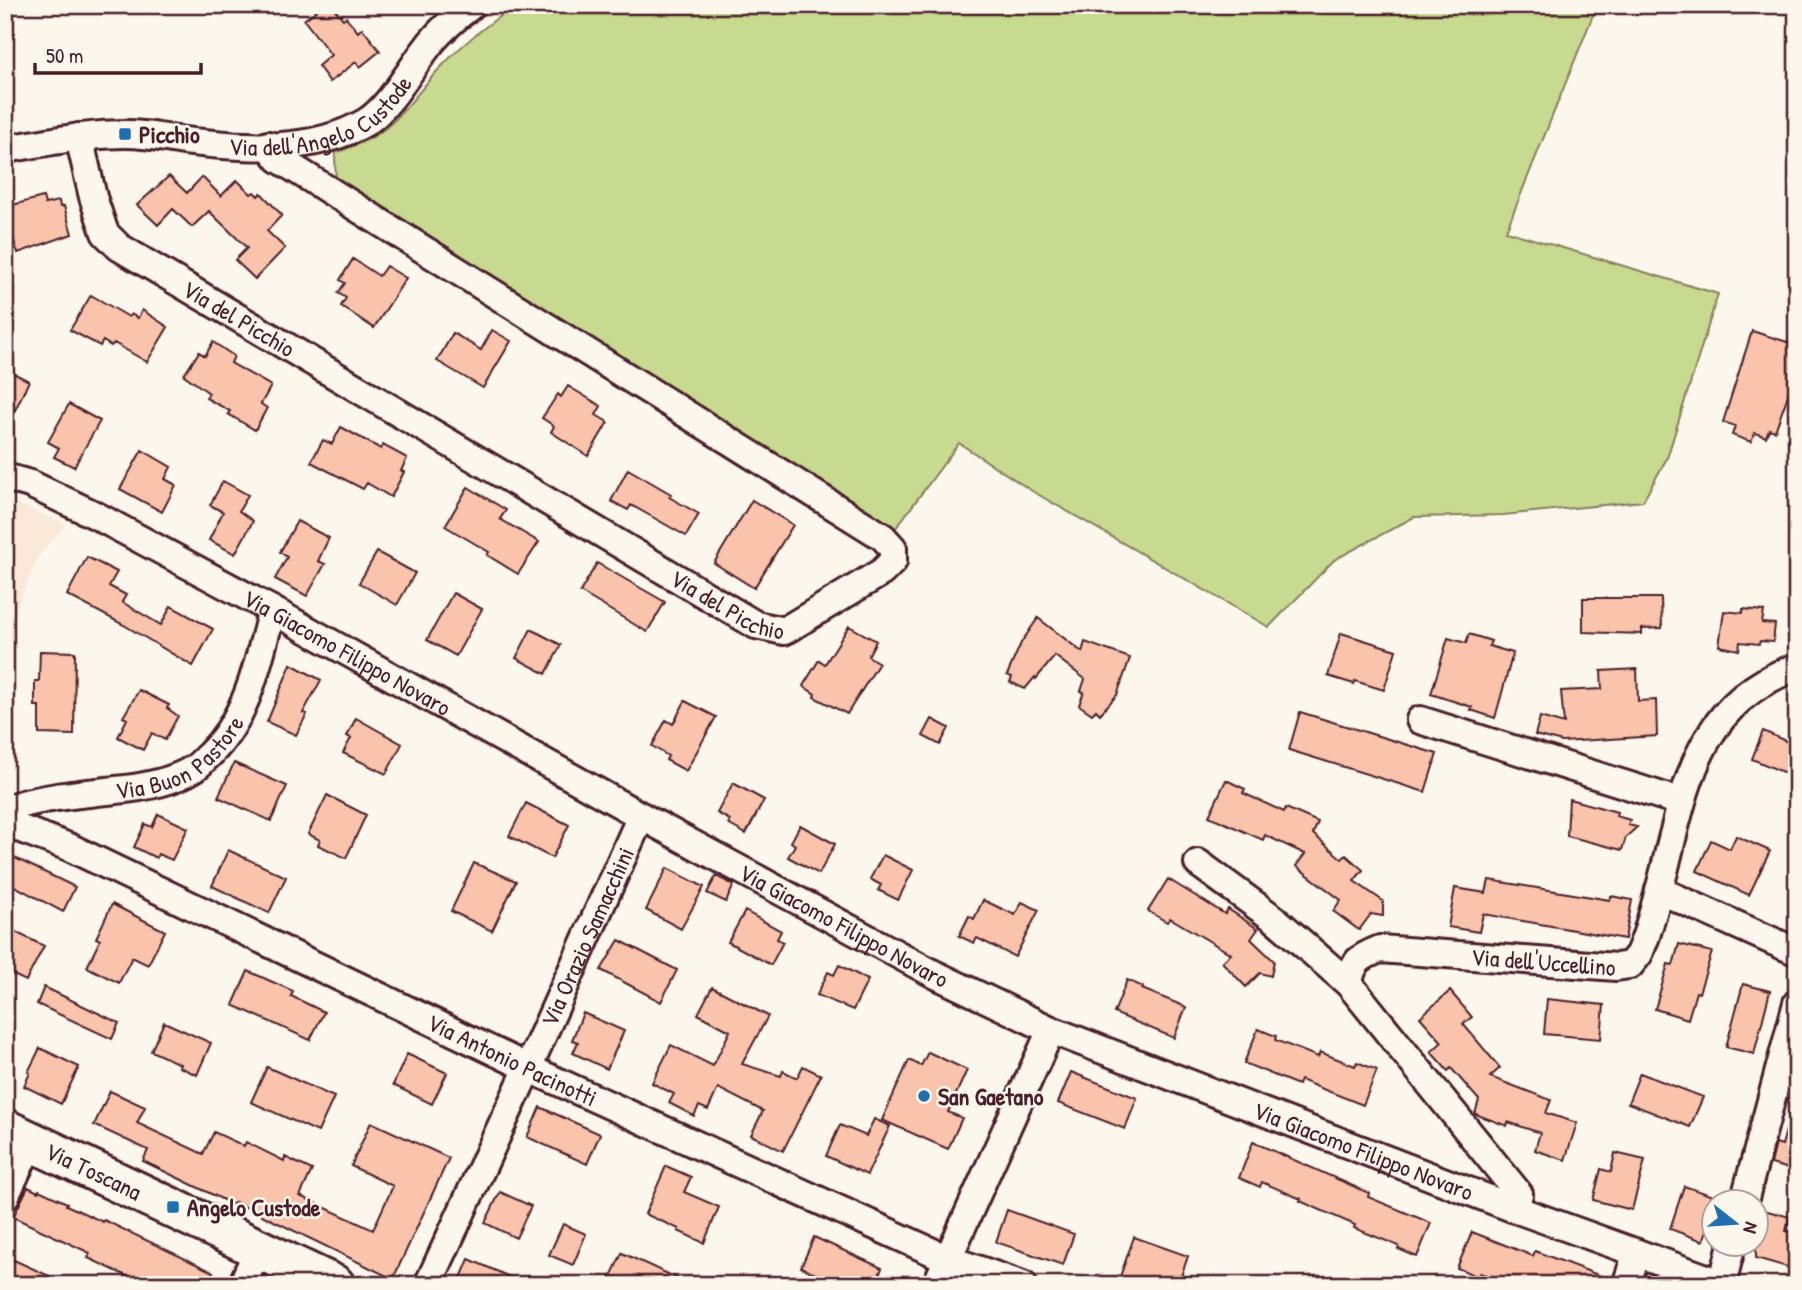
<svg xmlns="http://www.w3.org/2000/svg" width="1802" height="1290" font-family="'Patrick Hand',sans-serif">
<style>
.built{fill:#fae8d8}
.green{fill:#c7da8f;stroke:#887c5d;stroke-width:2}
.building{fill:#f9c4ab;stroke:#4a1f2b;stroke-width:2}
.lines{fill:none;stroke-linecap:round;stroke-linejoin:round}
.street-casing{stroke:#4a1f2b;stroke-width:32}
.primary-casing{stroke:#4a1f2b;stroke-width:44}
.street{stroke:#fbf7ec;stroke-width:26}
.primary{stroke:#fbf7ec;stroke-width:38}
.poi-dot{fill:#1f6fb2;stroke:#fbf7ec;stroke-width:2.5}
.labels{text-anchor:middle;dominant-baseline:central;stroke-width:5;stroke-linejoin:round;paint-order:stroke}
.street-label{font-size:24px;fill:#4a1f2b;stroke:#fbf7ec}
.poi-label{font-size:24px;font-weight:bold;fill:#4a1f2b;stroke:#fbf7ec;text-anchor:start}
</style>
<rect width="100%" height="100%" fill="#fbf7ec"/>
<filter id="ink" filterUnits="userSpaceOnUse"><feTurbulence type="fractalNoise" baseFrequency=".0143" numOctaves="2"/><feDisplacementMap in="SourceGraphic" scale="14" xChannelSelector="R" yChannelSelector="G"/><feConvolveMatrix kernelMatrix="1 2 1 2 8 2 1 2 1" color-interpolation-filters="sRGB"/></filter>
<g filter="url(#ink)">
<path class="built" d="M5,499L66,524L38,557L17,607L5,656Z"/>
<path class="green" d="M517,5H1597L1506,231L1718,294L1667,458L1643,501L1503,515L1414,517L1334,560L1269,627L1032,491L959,443L890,536L336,191L335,153C345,149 356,146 365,141C397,126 415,95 438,70C461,45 488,23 517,5Z"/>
<path class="building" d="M323,5H331L343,19L346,17L358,32L362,28L380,51L360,67L356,62L330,82L318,66L331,55L304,20Z
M169,176L187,193L202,177L221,196L237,180L251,194L254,192L258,196L261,193L282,215L267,231L285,248L255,279L235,260L247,248L209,211L192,227L173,209L158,225L137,205Z
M43,197L45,204L59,201L60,207L64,206L72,234L18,253L13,238L5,234V207Z
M353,259L379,276L386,266L406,278L374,328L341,306L346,298L338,293L345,283L340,280Z
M91,295L129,317L131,314L138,318L142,310L168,327L147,362L114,343L111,346L103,341L100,346L70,330Z
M492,330L511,341L483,388L437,361L453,333L481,350Z
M1752,331L1797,345V370L1775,431L1769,429L1766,437L1755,433L1751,442L1732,435L1735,426L1723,422Z
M213,342L234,356L231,363L271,386L261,404L267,408L255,430L228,414L230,411L206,398L209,393L184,375L199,352L205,356Z
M5,369L29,381L5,431Z
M568,386L601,406L596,415L608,422L588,456L551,432L554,426L542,418L558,394L561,397Z
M69,404L100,421L74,467L54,457L59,448L48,442Z
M341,427L381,449L383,445L407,458L401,471L404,472L391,497L367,483L363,489L311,462L323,440L332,444Z
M142,450L171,467L165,479L176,485L162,512L120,489Z
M628,469L671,494L669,497L699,514L686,536L631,505L628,510L611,501Z
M223,481L248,495L239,511L253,521L235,554L209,540L223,512L210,505Z
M468,487L506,510L500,519L539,542L518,574L487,555L489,552L445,526Z
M752,500L793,525L754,588L714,563Z
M297,521L329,538L318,561L325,564L307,596L275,579L287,557L280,552Z
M377,552L415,573L397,605L359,583Z
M87,557L117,572L109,586L126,595L122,602L161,625L171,606L213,629L193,666L124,625L67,595Z
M597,563L665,602L647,632L580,592Z
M453,593L482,609L456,656L427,640Z
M1583,598H1661L1662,628L1642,629V634L1583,632Z
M1743,609L1764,611L1762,623L1775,624L1773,642L1760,641L1759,644L1740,642L1739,650L1719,646L1724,611L1743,613Z
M1038,618L1082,652L1085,642L1130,658L1117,695L1100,714L1096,710L1092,714L1079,705L1084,692L1081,691L1085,679L1055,656L1036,679L1035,677L1025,689L1010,682L1012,677L1007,675L1021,643Z
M849,626L876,641L868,656L879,663L847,714L814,697L815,694L803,686L819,660L825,664Z
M531,629L561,645L546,674L516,658Z
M1341,633L1396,650L1384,690L1355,681L1354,684L1328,676Z
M1469,634L1491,641L1489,646L1513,653L1495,718L1471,710L1472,707L1431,694L1448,638L1466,643Z
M40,651L75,652L74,735L39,734V706H35V681H39Z
M291,664L321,680L303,713L307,714L296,735L267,722Z
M1637,669L1638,701L1656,700L1657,736L1562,742L1535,735L1540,717L1564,724L1561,691L1602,689L1601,671Z
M139,690L169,705L167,708L178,716L165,740L152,733L143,750L118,737L127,719L123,717Z
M685,701L716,717L686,771L666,760L668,756L652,746L666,720L673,724Z
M1300,712L1437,754L1425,792L1289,750Z
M356,718L402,744L386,774L343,753L351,738L347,736Z
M932,719L949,728L940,745L923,736Z
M1763,731L1797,746V778L1752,759Z
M234,763L287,786L271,821L218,797Z
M1226,780L1245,789L1243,793L1284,812L1286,808L1318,822L1313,834L1342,859L1346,855L1363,870L1354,881L1383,901V916L1371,914L1359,930L1333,911L1341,900L1296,866L1305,854L1265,835L1263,840L1209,816Z
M733,783L764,800L746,834L728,824L730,820L717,813Z
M327,795L366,815L346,858L318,845L320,840L308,834Z
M1569,799L1617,812L1616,816L1630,820L1628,825L1637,827L1626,837L1622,850L1567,836Z
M526,803L569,825L552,858L509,836Z
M158,814L188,828L172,860L158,854L156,858L134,847L145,824L152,827Z
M800,825L835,844L819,874L788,857L795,845L791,842Z
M1736,836L1770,851L1749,895L1697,871L1711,840L1730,849Z
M228,850L286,877L269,913L212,886Z
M883,855L913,870L898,900L878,890L881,885L870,879Z
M13,857L75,887L63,912L5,881V872Z
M474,863L516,881L492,931L451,911Z
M667,868L704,887L681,929L646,910Z
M716,876L734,885L726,902L707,893Z
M1168,879L1225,914L1228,909L1258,929L1251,939L1274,961L1271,976L1260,973L1246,987L1222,962L1231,954L1170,918L1167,922L1148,911Z
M1489,880L1610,900L1611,896L1632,900L1625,939L1483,914L1479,932L1448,927L1455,888L1486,893Z
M983,900L1015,915L1022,902L1039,910L1015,957L977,938L974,943L959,936L969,916L974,919Z
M112,904L165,931L148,965L132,957L119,983L87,967L100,940L96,938Z
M745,911L781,931L777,939L783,942L771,965L728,942Z
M5,927L44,946L26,981L5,971Z
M619,940L677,970L661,1002L601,970Z
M1679,944L1712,952L1699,993L1696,992L1688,1019L1655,1009L1668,964L1673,965Z
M839,965L868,980L853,1010L817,995L828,972L834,975Z
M248,971L293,991L291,996L324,1012L310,1040L233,1005Z
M1127,980L1143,987L1142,989L1186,1007L1174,1038L1114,1013Z
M1743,984L1770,991L1754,1054L1726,1047Z
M44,987L119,1023L112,1039L37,1004Z
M712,987L768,1016L742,1064L781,1076L783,1071L797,1078L803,1066L821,1075L783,1151L751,1135L763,1111L718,1088L708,1110L699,1106L694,1116L669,1103L674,1094L652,1083L671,1045L713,1066L730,1031L698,1014Z
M1450,991L1472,1017L1463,1024L1500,1068L1490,1077L1551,1100L1546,1113L1577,1123L1565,1160L1535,1150L1540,1133L1508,1122L1507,1126L1475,1114L1479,1100L1451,1068L1448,1071L1431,1052L1442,1042L1420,1017Z
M1547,999L1604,1005L1601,1039L1544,1034Z
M583,1013L624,1031L607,1069L573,1053L578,1042L572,1040Z
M164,1022L211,1043L197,1075L179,1067L180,1064L151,1051Z
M1258,1029L1276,1036L1275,1040L1318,1057L1320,1052L1355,1066L1357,1062L1377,1070L1363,1105L1300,1080L1298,1085L1244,1063Z
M40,1048L79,1067L61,1104L24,1086L30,1073L28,1072Z
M928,1052L967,1070L948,1112L962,1118L948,1149L882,1120L909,1060L921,1066Z
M407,1054L447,1073L432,1104L393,1085Z
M267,1067L334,1097L318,1132L251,1102Z
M1071,1072L1137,1098L1125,1129L1058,1103Z
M1640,1073L1703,1097L1690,1127L1628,1103Z
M110,1091L145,1107L137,1123L203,1154L214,1132L244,1146L246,1142L284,1161L285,1157L312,1170L300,1196L373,1230L393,1186L351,1166L371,1122L449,1158L393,1279L235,1202L234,1205L143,1161L148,1150L94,1125Z
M540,1107L600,1134L587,1164L527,1137Z
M1791,1113H1797V1171L1771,1164L1776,1143L1782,1145Z
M874,1119L890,1126L867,1175L826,1156L840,1125L866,1136Z
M1253,1142L1369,1193L1368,1197L1431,1223L1417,1257L1398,1249L1399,1246L1354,1228L1355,1225L1300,1201L1301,1199L1262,1182L1260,1187L1239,1178Z
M1615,1153L1645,1160L1632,1210L1593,1200L1601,1169L1611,1172Z
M666,1166L691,1177L684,1192L719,1207L704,1243L678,1231L679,1229L645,1214Z
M1684,1186L1719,1198L1718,1202H1714V1212L1703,1241L1670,1229Z
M28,1187L38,1192L39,1190L67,1203L66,1205L103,1222L104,1220L213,1272L207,1285H146L88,1258L90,1253L13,1217Z
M500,1192L531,1206L516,1238L485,1223Z
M1760,1209L1790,1217L1786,1231L1797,1234V1259L1794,1269L1756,1258V1222Z
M1007,1210L1074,1234L1063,1265L996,1242Z
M563,1224L586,1234L573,1265L549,1255Z
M1472,1232L1533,1256L1535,1251L1611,1280V1285H1514L1480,1273L1479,1277L1457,1268Z
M814,1237L882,1268L875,1285H840L801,1267Z
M1134,1237L1188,1256L1178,1285H1117Z
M622,1253L692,1285H607Z
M5,1256L69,1285H5Z
M469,1259L528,1285H458Z"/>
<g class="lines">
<defs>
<g id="street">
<path id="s1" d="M79,137L93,197L105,233L119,247L756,625L784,631L882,572L893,561V548L883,537L279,159L268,145"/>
<path id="s2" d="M5,149C45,143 86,134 126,134C146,134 165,138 184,141C243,148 312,154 366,122C389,108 409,71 426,49C439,31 455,18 472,5"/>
<path id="s3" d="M5,477L30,484L95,515L272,610L641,816L934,974L1051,1030L1515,1209L1726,1285"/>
<path d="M1420,720L1681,802"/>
<path id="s4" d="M5,809C42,797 78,794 116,790C140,788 172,782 193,769C199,766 204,759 209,755C249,716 258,661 272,610"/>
<path id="s5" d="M5,823L69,847L541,1074L948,1259L1023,1285"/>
<path d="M1198,863L1277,921L1349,984"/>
<path d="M1659,890L1797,952"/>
<path d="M5,1197L31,1141"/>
<path d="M1744,1202L1797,1003"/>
<path id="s6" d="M1515,1209L1519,1194L1349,984C1352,961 1360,957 1380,949L1616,967L1630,965L1639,954L1646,936C1655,907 1663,877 1670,847C1690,766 1709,698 1797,667"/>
<path d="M242,1285L259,1247"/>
<path id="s7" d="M428,1285L528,1068L641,816"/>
<path d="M936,1285L1051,1030"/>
<path d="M1626,1285L1637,1253"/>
<path d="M1722,1285L1732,1244"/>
</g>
<g id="primary">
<path id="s8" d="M5,1129L335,1285"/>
</g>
</defs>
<use href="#street" class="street-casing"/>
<use href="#primary" class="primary-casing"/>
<use href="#street" class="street"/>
<use href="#primary" class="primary"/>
</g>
</g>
<g class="poi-dot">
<rect x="118" y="127" width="14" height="14" rx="3.5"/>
<circle cx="924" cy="1096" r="7"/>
<rect x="166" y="1200" width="14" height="14" rx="3.5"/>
</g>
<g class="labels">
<g class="street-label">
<text stroke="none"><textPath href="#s2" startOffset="326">Via dell'Angelo Custode</textPath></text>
<text stroke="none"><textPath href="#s1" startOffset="259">Via del Picchio</textPath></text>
<text stroke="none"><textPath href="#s1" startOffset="826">Via del Picchio</textPath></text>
<text stroke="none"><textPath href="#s3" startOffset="385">Via Giacomo Filippo Novaro</textPath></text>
<text stroke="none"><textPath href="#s4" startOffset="187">Via Buon Pastore</textPath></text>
<text stroke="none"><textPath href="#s3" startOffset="952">Via Giacomo Filippo Novaro</textPath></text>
<text stroke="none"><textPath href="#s7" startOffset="383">Via Orazio Samacchini</textPath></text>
<text stroke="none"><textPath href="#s6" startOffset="500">Via dell'Uccellino</textPath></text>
<text stroke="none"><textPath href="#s5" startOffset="560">Via Antonio Pacinotti</textPath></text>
<text stroke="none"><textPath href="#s3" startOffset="1519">Via Giacomo Filippo Novaro</textPath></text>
<text stroke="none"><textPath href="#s8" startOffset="98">Via Toscana</textPath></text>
</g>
<g class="poi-label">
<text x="139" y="134">Picchio</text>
<text x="938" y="1096">San Gaetano</text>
<text x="187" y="1207">Angelo Custode</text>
</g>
</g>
<rect width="1802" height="1290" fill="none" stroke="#fbf7ec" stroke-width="28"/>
<rect x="14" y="14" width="1774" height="1262" fill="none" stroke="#4a1f2b" stroke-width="2.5" filter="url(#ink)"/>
<g transform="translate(1735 1223) rotate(107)"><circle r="33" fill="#fbf7ec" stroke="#b4a19f" stroke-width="2"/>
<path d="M0-5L12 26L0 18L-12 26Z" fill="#1f6fb2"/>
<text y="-10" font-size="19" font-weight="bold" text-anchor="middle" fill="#4a1f2b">N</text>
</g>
<path d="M35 63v10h166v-10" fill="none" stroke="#4a1f2b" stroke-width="3.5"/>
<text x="46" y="63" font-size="21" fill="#4a1f2b" stroke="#fbf7ec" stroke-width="5" paint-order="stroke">50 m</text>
</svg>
